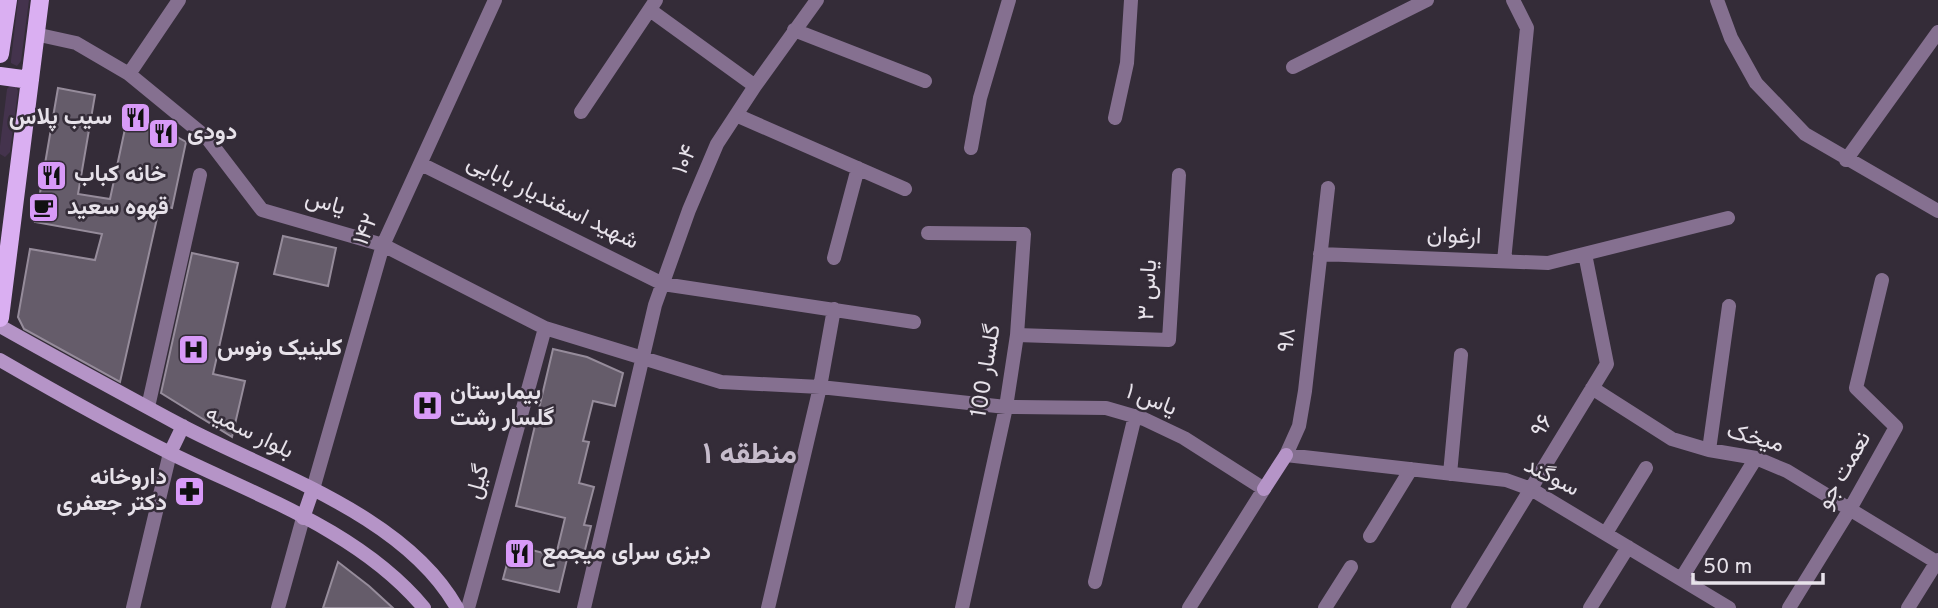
<svg xmlns="http://www.w3.org/2000/svg" width="1938" height="608" font-family="Overpass,Vazirmatn,sans-serif">
<style>
.green{fill:#44334d}
.building{fill:#655c6a;stroke:#968c9b;stroke-width:2}
.lines{fill:none;stroke-linecap:round;stroke-linejoin:round}
.street{stroke:#857090;stroke-width:14}
.secondary{stroke:#b594c7;stroke-width:14}
.primary{stroke:#daaff2;stroke-width:18}
.labels{text-anchor:middle;dominant-baseline:central;stroke-width:5;stroke-linejoin:round;paint-order:stroke}
.poi-label{font-size:23px;font-weight:bold;fill:#e7e2ea;stroke:#342c38;text-anchor:start}
.street-label{font-size:23px;fill:#e7e2ea;stroke:#342c38}
.district-label{font-size:30px;font-weight:bold;fill:#c6bccc;stroke:#342c38}
</style>
<rect width="100%" height="100%" fill="#342c38"/>
<path class="green" d="M18,0H29L21,61L17,66L11,63V60Z
M11,85H15L18,91L10,152L5,157L0,154V146L7,89Z"/>
<path class="building" d="M58,88L95,95L78,194L110,199L129,110L186,142L172,208L160,205L120,382L24,329L18,317L30,249L95,260L102,234L35,222Z
M283,236L336,248L328,286L274,274Z
M192,253L238,263L213,374L245,381L232,437L161,393Z
M553,349L587,357L623,373L615,406L593,401L583,441L589,442L579,483L594,487L584,525L591,526L582,562L556,555L565,518L516,506Z
M512,545L567,559L559,592L503,579Z
M338,562L369,586L393,608H323Z"/>
<g class="lines">
<path class="street" d="M1717,0L1731,38L1756,83L1805,134L1938,211
M650,10L755,86
M794,30L925,81
M35,34L76,43L129,74L207,138L262,210L383,245L545,328L721,382L820,387L1006,407L1106,408L1144,419L1184,438L1264,489L1189,608
M1293,67L1427,0
M129,74L179,0
M581,112L656,0
M736,115L905,189
M1115,118L1127,63L1131,0
M971,148L980,98L1009,0
M1846,160L1938,32
M421,164L663,284L914,322
M1328,188L1305,391L1299,426L1286,455L1506,480L1531,489L1729,608
M928,233L1024,234L1017,335L1006,407L962,608
M1320,254L1548,263L1728,218
M834,258L858,168
M1504,261L1527,28L1513,0
M1017,335L1169,340L1179,175
M1592,388L1672,439L1709,450L1756,458L1787,471L1938,563
M148,407L200,175
M1709,450L1729,306
M1450,474L1461,355
M313,489L383,245L495,0
M1606,533L1646,468
M1370,536L1411,469
M1681,579L1756,458
M1095,582L1135,416
M133,608L170,453
M278,608L303,518
M468,608L545,328
M584,608L655,305L689,210L717,144L755,86L817,0
M768,608L820,387L834,309
M1325,608L1351,567
M1458,608L1607,364L1585,254
M1590,608L1628,547
M1789,608L1850,509L1896,427L1856,388L1882,280
M1908,608L1938,560"/>
<path class="secondary" d="M0,326C60,360 121,393 182,426C271,473 405,515 457,608
M0,360C57,393 114,425 172,454C258,496 361,532 424,608
M170,453L183,426
M1264,489L1286,455
M303,518L313,489"/>
<path class="primary" d="M0,54L8,0
M0,76L30,80
M0,318L40,0"/>
</g>
<defs>
<symbol id="restaurant-square" viewBox="-11 -11 22 22"><rect x="-9" y="-9" width="18" height="18" rx="4" fill="#d89af8" stroke="#342c38"/><path d="M-5-6h1v4h1v-4h1v4h1v-4h1v5L-1.5 .5V6h-2V.5L-5-1ZM5-6V6H3V1.5H1.5Q1.5-4 5-6Z" fill="#111"/></symbol>
<symbol id="cafe-square" viewBox="-11 -11 22 22"><rect x="-9" y="-9" width="18" height="18" rx="4" fill="#d89af8" stroke="#342c38"/><path d="M-5.5-4.5H6V0H3Q3 3.5 0 3.5H-2.5Q-5.5 3.5-5.5 0ZM3-3.2v2h1.7v-2ZM-6 4.5H4V6H-6Z" fill="#111"/></symbol>
<symbol id="hospital-square" viewBox="-11 -11 22 22"><rect x="-9" y="-9" width="18" height="18" rx="4" fill="#d89af8" stroke="#342c38"/><path d="M-5-5h3v3.5h4V-5h3V5h-3V1.5h-4V5h-3Z" fill="#111"/></symbol>
<symbol id="pharmacy-square" viewBox="-11 -11 22 22"><rect x="-9" y="-9" width="18" height="18" rx="4" fill="#d89af8" stroke="#342c38"/><path d="M-2-6h4v4h4v4h-4v4h-4v-4h-4v-4h4Z" fill="#111"/></symbol>
</defs>
<g fill-rule="evenodd">
<use href="#restaurant-square" x="118" y="100" width="35" height="35"/>
<use href="#restaurant-square" x="146" y="116" width="35" height="35"/>
<use href="#restaurant-square" x="34" y="158" width="35" height="35"/>
<use href="#cafe-square" x="26" y="190" width="35" height="35"/>
<use href="#hospital-square" x="176" y="332" width="35" height="35"/>
<use href="#hospital-square" x="410" y="388" width="35" height="35"/>
<use href="#pharmacy-square" x="172" y="474" width="35" height="35"/>
<use href="#restaurant-square" x="502" y="536" width="35" height="35"/>
</g>
<g class="labels">
<g class="poi-label">
<text x="112" y="118" text-anchor="end">سیب پلاس</text>
<text x="187" y="133">دودی</text>
<text x="74" y="175">خانه کباب</text>
<text x="67" y="208">قهوه سعید</text>
<text x="217" y="349">کلینیک ونوس</text>
<text x="450" y="393">بیمارستان<tspan x="450" dy="26">گلسار رشت</tspan></text>
<text x="167" y="478" text-anchor="end">داروخانه<tspan x="167" dy="26">دکتر جعفری</tspan></text>
<text x="542" y="553">دیزی سرای میجمع</text>
</g>
<g class="street-label">
<text transform="translate(686 160) rotate(-67)">۱۰۴</text>
<text transform="translate(552 203) rotate(26)">شهید اسفندیار بابایی</text>
<text transform="translate(325 204) rotate(16)">یاس</text>
<text transform="translate(367 230) rotate(-68)">۱۴۲</text>
<text transform="translate(1454 237) rotate(2)">ارغوان</text>
<text transform="translate(1149 290) rotate(-87)">یاس ۳</text>
<text transform="translate(1288 340) rotate(-83)">۹۸</text>
<text transform="translate(987 371) rotate(-81)">گلسار 100</text>
<text transform="translate(1151 401) rotate(21)">یاس ۱</text>
<text transform="translate(1543 426) rotate(-59)">۹۶</text>
<text transform="translate(249 433) rotate(26)">بلوار سمیه</text>
<text transform="translate(1755 439) rotate(15)">میخک</text>
<text transform="translate(1845 471) rotate(-60)">نعمت جو</text>
<text transform="translate(1551 478) rotate(27)">سوگند</text>
<text transform="translate(479 482) rotate(-75)">گیل</text>
</g>
<g class="district-label">
<text x="750" y="455">منطقه ۱</text>
</g>
</g>
<path d="M1693 573v10h130v-10" fill="none" stroke="#e7e2ea" stroke-width="3.5"/>
<text x="1703" y="573" font-size="21" fill="#e7e2ea" stroke="#342c38" stroke-width="5" paint-order="stroke">50 m</text>
</svg>
